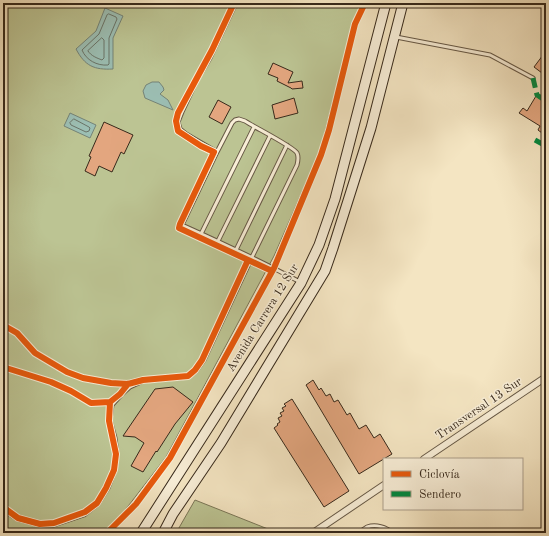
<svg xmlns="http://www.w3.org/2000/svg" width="549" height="536" font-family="'Old Standard TT',serif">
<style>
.green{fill:#bcc493;stroke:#7a7657}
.water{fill:#9cbfb4;stroke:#748377}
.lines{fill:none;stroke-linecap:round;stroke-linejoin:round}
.shore{stroke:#6a7468;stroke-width:1}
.building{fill:#e3a67f;stroke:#37291b}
.lane-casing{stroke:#665845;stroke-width:5}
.street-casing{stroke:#665845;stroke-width:8}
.secondary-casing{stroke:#37291b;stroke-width:11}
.lane{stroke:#f8eed7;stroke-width:3}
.street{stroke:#f8eed7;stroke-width:6}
.secondary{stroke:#f8eed7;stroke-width:9}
.quiet{stroke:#00873e;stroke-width:5;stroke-dasharray:10 5;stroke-linecap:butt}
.cycleway-casing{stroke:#f8eed7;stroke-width:8}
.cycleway{stroke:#e8590c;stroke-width:6}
.labels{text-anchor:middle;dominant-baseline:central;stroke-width:3;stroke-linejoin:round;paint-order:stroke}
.street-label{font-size:12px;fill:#37291b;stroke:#f8eed7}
</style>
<rect width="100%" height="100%" fill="#f4e5c2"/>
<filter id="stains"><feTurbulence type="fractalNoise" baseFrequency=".005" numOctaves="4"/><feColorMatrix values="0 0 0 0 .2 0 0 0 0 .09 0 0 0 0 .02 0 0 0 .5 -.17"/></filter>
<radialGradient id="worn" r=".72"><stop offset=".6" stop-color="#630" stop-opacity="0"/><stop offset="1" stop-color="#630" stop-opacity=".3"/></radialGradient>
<path class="green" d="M3,3H361L353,24L320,151L274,256L166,457L119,518L102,533H3Z
M195,500L278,533H176Z"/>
<path class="water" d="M105,8L123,16L113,38V69C94,70 85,66 76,49L96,31Z
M152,82H159L163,87L164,90L160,94L168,100L173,110L145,98L143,91L146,85Z
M70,113L96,125L90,138L64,126Z"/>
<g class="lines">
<path class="shore" d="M109,14L116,17L117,19L109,38V64L108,65C97,66 86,60 82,50L99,34L107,15Z
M102,38L104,40V58L102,60C97,58 91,56 88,51Z
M74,119L89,127L90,128L89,131L86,132L71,125L70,123Z"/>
</g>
<path class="building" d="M546,51V76L534,67Z
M273,63L293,72L288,83L302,81L303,88L292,89L291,88L277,81L278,78L268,74Z
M546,89V136L538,130L540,126L519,113L523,108L527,111L536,96L539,98Z
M294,98L298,113L275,119L272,105Z
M218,100L231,107L222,124L209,117Z
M104,122L133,135L124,154L121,152L112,172L99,166L95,176L85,171L91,157L89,156Z
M313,380L319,390L321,388L326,396L330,394L334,402L338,400L347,415L350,413L359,429L366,425L374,438L380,434L392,454L359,474L306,385Z
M173,387L193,402L175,424L157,452L156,451L143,472L131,466L144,443L135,437L123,436L155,389Z
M292,399L349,491L324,507L274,428L278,425L277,424L280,422L278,418L282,416L280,413L284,411L282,408L286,406L284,404Z"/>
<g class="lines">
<defs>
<path id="lane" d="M396,37L490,55L533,78
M217,152L186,134L180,129L178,122L182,112L197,80L210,58L236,3
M201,234L254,127
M218,241L270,136
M236,250L287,145
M3,510L17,519L40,525H54L84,515L98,504L108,488L115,470L117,454L115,438L110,420L112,405L121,395L130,387L143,381L188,377L196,371L204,360L252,257L297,165C298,161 299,157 297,153C294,147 254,127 245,121L239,119L235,120L232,123L217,152L182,225C222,243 261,261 300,282
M358,533C361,531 364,529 367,527C376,524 386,527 393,533"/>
<path id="street" d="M424,459L546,377
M313,533L384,485"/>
<path id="secondary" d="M141,533L301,283L319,245L335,199L386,3
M163,533L173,514L221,443L325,271L333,248L371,128L403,3"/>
</defs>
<use href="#lane" class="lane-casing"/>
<use href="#street" class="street-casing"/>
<use href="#secondary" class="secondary-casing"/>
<use href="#lane" class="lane"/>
<use href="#street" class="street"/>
<use href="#secondary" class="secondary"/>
<path class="quiet" d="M533,78L537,95L546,101
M535,140L546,146"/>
<defs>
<path id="cycleway" d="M234,3L212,50L178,113L176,121L178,131L201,146L214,152L180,224L179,228L272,271
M3,325L17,333L35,353L67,372L83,378L111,383L128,384L143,380L188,376L195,370L202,360L248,260
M3,367L51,382L71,391L91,403L110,402
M3,507L18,518L40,524L54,523L85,512L97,503L106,488L114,470L116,454L109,421L110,402L120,394L128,384
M107,533L136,504L170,458L274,268L321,155L329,130L355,24L365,3"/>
</defs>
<use href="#cycleway" class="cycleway-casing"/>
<use href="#cycleway" class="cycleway"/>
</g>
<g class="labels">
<g class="street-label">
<text transform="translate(263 318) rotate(-58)">Avenida Carrera 12 Sur</text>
<text transform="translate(479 409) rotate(-34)">Transversal 13 Sur</text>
</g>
</g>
<rect width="549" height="536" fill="none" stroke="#f4e5c2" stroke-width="16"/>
<rect x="4" y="4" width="541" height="528" fill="none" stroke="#37291b" stroke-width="2"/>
<rect x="8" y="8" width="533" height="520" fill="none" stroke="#37291b"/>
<rect x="383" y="458" width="140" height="52" fill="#f8eed7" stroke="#ab9f8c"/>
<rect x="391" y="471" width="20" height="6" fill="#e8590c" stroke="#ab9f8c"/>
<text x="419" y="478" font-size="12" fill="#37291b">Ciclovía</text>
<rect x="391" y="491" width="20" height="6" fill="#00873e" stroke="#ab9f8c"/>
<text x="419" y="498" font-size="12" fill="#37291b">Sendero</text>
<rect width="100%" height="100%" filter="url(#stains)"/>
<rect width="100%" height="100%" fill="url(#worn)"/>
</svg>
